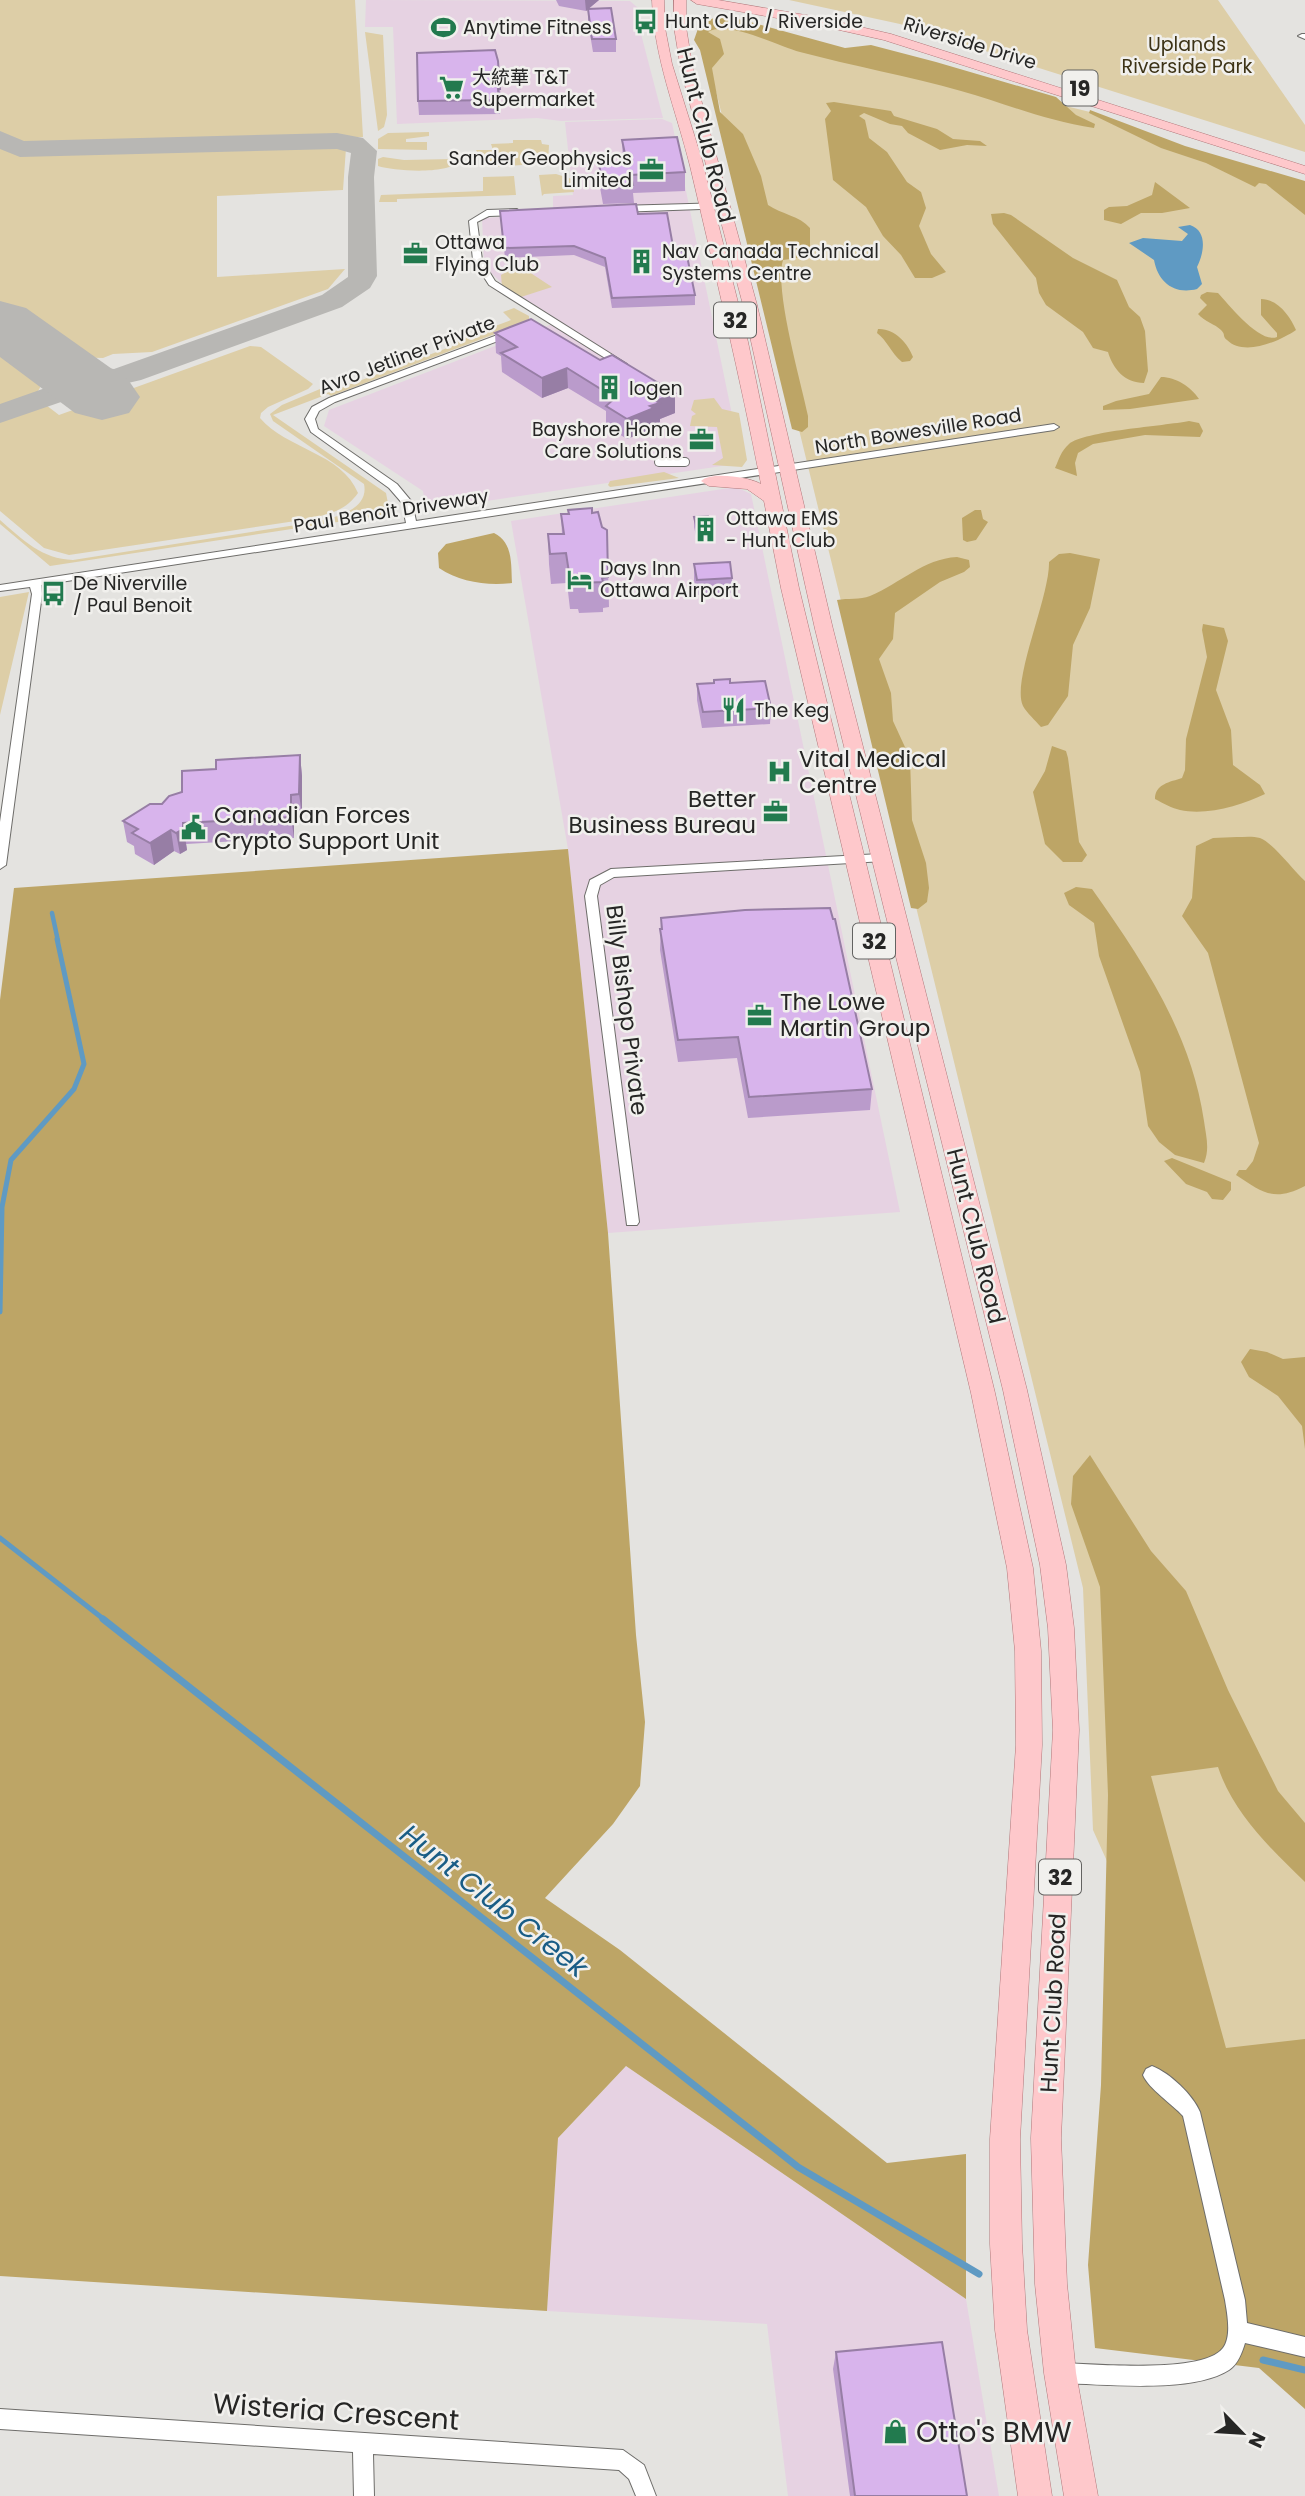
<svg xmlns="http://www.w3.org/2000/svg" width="1305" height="2496" font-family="Poppins,'Noto Sans SC',sans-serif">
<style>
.commercial{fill:#e6d2e2}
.green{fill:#ddcea7}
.forest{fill:#bda566}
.water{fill:#5f9ac3}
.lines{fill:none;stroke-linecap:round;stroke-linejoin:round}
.stream-far2{stroke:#5f9ac3;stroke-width:4.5}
.stream-far1{stroke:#5f9ac3;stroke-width:5}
.stream{stroke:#5f9ac3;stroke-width:7}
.taxiway{fill:#b8b7b4;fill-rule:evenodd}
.runway{fill:#b8b7b4;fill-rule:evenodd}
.pedestrian-casing{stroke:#6e6d6a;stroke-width:10}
.minor-casing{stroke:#6e6d6a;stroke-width:2}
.primary-casing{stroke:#b2777a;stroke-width:1}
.pedestrian{stroke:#fff;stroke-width:8}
.minor{fill:#fff;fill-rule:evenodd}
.primary{fill:#fec8cb;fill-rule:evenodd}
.wall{fill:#ba9bcb}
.shaded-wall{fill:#977ea5}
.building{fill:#d8b4ec;stroke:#977ea5;stroke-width:2}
.labels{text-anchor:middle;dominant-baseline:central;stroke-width:5;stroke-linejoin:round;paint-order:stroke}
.far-poi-label{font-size:19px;fill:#262625;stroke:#f1f0ed;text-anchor:start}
.far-street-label{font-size:19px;fill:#262625;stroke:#f1f0ed}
.far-park-label{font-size:19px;fill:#3d3316;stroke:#f1f0ed}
.shield{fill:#f1f0ed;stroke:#636361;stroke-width:2}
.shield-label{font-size:21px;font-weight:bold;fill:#262625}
.street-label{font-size:23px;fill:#262625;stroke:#f1f0ed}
.poi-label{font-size:23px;fill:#262625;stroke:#f1f0ed;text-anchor:start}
.near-water-label{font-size:28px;font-style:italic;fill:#195d86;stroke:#f1f0ed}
.near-street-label{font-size:28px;fill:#262625;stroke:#f1f0ed}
.near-poi-label{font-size:28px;fill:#262625;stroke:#f1f0ed;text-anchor:start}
</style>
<rect width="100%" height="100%" fill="#e4e3e0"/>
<path class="commercial" d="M366,0L630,1L638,8L644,29L641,34L663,118L561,121L537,118L397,124L393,27H365Z
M662,119L672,123L742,463L426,510L423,491L324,426L329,410L560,321L506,287L489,271L484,262L482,218L553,214V196L573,195L565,122Z
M736,487L751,494L900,1212L608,1233L568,849L511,521Z
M626,2066L966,2299L999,2496H788L767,2324L547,2311L558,2138Z"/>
<path class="green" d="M0,0H355L363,137L36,146L18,143L0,132Z
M789,0H1218L1305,125V152L900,24Z
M716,20L1090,112L1140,135L1305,184V2409L1186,2037L1093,1830L1083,1588L702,34Z
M365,32L383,35L387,115L384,127L378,131Z
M429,132V136L406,139V142H427V150L378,149V139L388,133Z
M513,140H541L542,144L549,145L548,163L495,167L482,161L476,150H493L491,144L513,143Z
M335,144L346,148L343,190L217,196V277L345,269L328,289L152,352L113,354L103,358L72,357L0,306V146L11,153Z
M383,157L404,160L453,159L459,161C448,175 394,171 378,166V159Z
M556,174L572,179L574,192L544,194L542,196L539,175Z
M514,176L516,195L397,199V202H379L381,195L483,191V177Z
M523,268L552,287L521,297L502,287L501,275L506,272V269Z
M514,308L529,316V321L331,396L328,394L273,415L386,493L390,514L50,566L0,524V520C23,540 42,559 73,560L309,523C329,519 370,512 364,484L273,421L270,414L282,405L320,389L327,393L458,344L455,341L511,320L503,312Z
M0,341L47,375L37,393L0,406Z
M250,346L261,347L313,384L308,389L268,407L261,413L260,418C286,449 342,453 358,493C344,513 325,515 302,520L69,555L44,548L0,511V421L46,405L59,415Z
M714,398L722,409L739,413L747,460L742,467L712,465L723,458L717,427L690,426L692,416L696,414L691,410L694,400Z
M664,472L679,478L610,487L608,485L610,481Z
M29,592L0,715V597Z"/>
<path class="forest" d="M720,16L743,20L845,48L871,45L936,62L1056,97L1076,115L1095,124L1094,128C1046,121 1007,104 961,91C908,76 853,66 800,52C778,46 728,20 708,32L720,39L724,54L712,68L720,112L743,134L761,176L768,205C781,214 800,216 810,228V256L783,260C774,289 801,382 808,416V427L802,432L792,429L700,50L694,40L700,23Z
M834,102L891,111L894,116L937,129L953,139L980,141L987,146L967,145L940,150L908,133L902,126L890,124L864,113L859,116L865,120L869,138L887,152L907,182L921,192L926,208L919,226L931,254L946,272L932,278H915L901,255L883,236L866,207L833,180L825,119L831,111L826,103Z
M1090,110L1185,146L1305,181V215L1266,184L1259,183L1255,187L1206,163L1161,148L1089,113Z
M1155,182L1190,208L1162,213H1141L1121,224L1104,220V210L1109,207L1127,206L1152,195Z
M1004,213L1011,215L1073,258L1117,280L1129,307L1140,317L1145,331L1148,371L1144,383C1125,383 1113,369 1108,352L1093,348L1083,332L1046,305L1039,293L1036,278L993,224L991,214Z
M1207,292L1218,293C1229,305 1260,344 1277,337V333L1261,315V299C1278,299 1290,316 1296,330C1280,341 1244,357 1227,340C1222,336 1226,335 1221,330C1215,324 1205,322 1198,314L1207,305L1200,298L1201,295Z
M878,329C894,328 908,343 913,357L910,361L902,362C891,353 887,340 877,333Z
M1161,377C1176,377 1191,387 1199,399L1130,409L1103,410V406L1116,401L1149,394Z
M1189,421L1199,423L1203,431L1200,437L1145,435L1093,444L1078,453L1075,463L1077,476L1055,468C1059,459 1061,451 1069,444C1084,431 1164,426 1189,421Z
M975,510H981L983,519L988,522L976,540L967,542L963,540L962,518Z
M494,533C513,542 511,564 512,583C487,586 460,582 439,568L438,553L446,544Z
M1070,553L1100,559L1090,608L1073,645L1068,696L1048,725L1041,727C1035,720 1027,713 1023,706C1011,682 1050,596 1049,562L1059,554Z
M957,557L969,560L970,567L964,572L940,582L895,613L893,639L879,659L891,693L893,721L910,758L912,820L926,863L929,888L927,902L918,909L911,908L837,600C848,598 860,600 870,596C901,583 923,559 957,557Z
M1203,624L1224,628L1228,641L1216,690L1231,730L1233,765L1260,785L1265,794C1242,805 1207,816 1180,810C1171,808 1163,803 1155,799C1155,784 1170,782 1182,778L1185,770L1186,739L1207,657L1202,630Z
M1052,746L1066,751L1068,758L1079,842L1087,855L1082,862H1063L1045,844L1033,792L1045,771Z
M1237,837C1244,837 1253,836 1260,838C1272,842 1293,870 1305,881V1186C1274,1202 1263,1193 1236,1175L1239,1170H1246L1253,1161L1259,1143L1208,953L1182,916L1192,898L1196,846L1213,838Z
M568,849L608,1233L636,1635L645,1722L640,1786L613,1824L545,1898L620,1950L887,2163L966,2154V2299L626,2066L558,2138L547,2311L0,2276V1000L14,888Z
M1076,887L1092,889C1142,960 1191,1032 1204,1121C1206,1136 1210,1149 1204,1163L1175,1155L1159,1142L1148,1126L1140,1072L1099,956L1094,923L1069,905L1064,893Z
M1172,1158L1231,1182V1190L1223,1200L1212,1199L1207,1192L1186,1184L1164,1161Z
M1250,1349L1267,1352L1283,1359L1305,1357V1449L1302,1426L1278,1396L1249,1377L1241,1362Z
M1090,1455L1151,1551L1186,1591L1228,1690L1278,1791L1305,1823V1882C1271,1849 1233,1813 1218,1767L1151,1776L1226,2048L1305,2039V2409L1259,2368L1095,2348L1088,2265L1101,2085L1108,1795L1100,1587L1071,1504L1073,1476Z"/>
<path class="water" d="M1190,225C1208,231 1204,253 1197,267L1202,284L1197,289C1174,295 1158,282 1154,260L1129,243L1143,238L1182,241L1188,234L1178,227Z"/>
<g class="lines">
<path class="stream-far2" d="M52,913L58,941"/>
<path class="stream-far1" d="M0,1312L2,1207L11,1160L74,1089L84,1064L57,939
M0,1538L106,1621"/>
<path class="stream" d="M103,1619L798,2167L979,2274
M1263,2360L1305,2370"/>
<path class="taxiway" d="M0,131L24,141L337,133L363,138L377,151L374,177L377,276L370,288L342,307L141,380L93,391L0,423V404L68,380L5,337L1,331L5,325L15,322L25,325L84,365L114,369L322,295L348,277V177L351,153L337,149L20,157L0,149Z"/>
<path class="runway" d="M0,301L26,308L129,381L140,397L129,413L102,420L75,413L0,357Z"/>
<defs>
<path id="pedestrian" d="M659,462H685"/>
<path id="minor" d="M1302,34H1305V39L1298,36Z
M725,203L729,206L728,208L618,212L614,209L618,206Z
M487,210L517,209L521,212L517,215L489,216L477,222L482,260L495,281L627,364V368H621L489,285L473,260L469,221Z
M511,330L516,333L514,335L335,402L319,411L315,419L318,429L397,484L412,502L416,521L1054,424L1059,427L1054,430L41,585L42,594L6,865L0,869V822L32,594L30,587L0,591V585L406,523L402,503L389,488L311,432L305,419L312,407L329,398Z
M880,854L884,855L886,858L884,861L614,877L600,885L597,896L639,1222L637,1225H627L585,896L590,880L611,869Z
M1152,2066C1170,2073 1193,2095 1200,2112L1245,2300L1247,2323L1305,2337V2357L1245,2343C1242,2353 1238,2364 1229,2370C1192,2394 1103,2384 1060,2383L1053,2380L1050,2373L1053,2366L1060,2363C1093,2364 1204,2374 1223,2348C1232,2336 1227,2313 1225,2300L1183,2116C1172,2104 1149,2089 1143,2075L1146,2069Z
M0,2409L623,2450L644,2465L656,2496H636L629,2479L619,2470L373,2454L374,2496H354L353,2452L0,2429Z"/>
<path id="primary" d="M652,0H664L665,28L672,64L702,160L748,342L799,588L995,1393L1033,1568L1041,1651L1042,1745L1020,2139L1022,2244L1027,2330L1052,2496H1018L995,2330L990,2244V2139L1016,1745L1015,1651L1007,1568L971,1393L781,588L764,501L747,489L709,486L701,481C711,471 749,477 761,484C740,377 715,272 690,166C676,110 654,58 652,0Z
M674,0H686V27L693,70L757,305L833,629L1027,1390L1066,1565L1074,1628L1079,1730L1061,2138L1067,2284L1076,2373L1098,2496H1064L1044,2373L1035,2284L1031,2138L1053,1730L1048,1628L1040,1565L1003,1390L815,629L743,305L681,70L674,27Z
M691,0H718L817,17L891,34L1305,166V174L884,40L817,25L697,4Z"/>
</defs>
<use href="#pedestrian" class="pedestrian-casing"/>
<use href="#minor" class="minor-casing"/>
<use href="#primary" class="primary-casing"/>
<use href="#pedestrian" class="pedestrian"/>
<use href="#minor" class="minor"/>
<use href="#primary" class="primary"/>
</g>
<path class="wall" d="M556,0H599L588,9L616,39V52H593L588,22V9L586,11L559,6Z
M500,89L501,102H499L500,114L419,115L418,101Z
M622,140L685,172V191L633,193L634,203L603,204L599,182V164L623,163Z
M500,211L638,214L674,252L695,295V305L612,308L605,267L574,255L505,258Z
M495,333L600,360L675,413L660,419V422L654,425V428L627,439L606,426V411L568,388L542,398L502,372L501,356L496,353Z
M592,513L602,527L607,530L609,607L603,608V612L579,613L578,609H570L567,583L551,584L549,564L548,534H562L561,514Z
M694,517L711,529V539L697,540L694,527Z
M694,564L732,578V593L697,595L694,580Z
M730,683L771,708L770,724L702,728L697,700V684Z
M300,755L302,776V815L294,816V838L186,844L187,850L180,854L174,851L154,865L135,854L134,846L127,842L123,821L162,804L216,769Z
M661,918L872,1089L870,1110L748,1118L737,1058L678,1062L660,950Z
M836,2352L967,2496H850L833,2369Z"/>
<path class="shaded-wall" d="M585,0H599L586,11Z
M567,368L568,388L542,398V378Z
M675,393V413L660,419V422L654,425V428L627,439V419L650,406L656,401Z
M300,755L302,776V815L299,794Z
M291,795L294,816V838L291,817Z
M183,823L187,850L180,854L176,833Z
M171,830L174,851L154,865L150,843Z"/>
<path class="building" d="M611,8L616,39H592L588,9Z
M495,50L498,61L500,89H498L499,100L418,101L417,53Z
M677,137L685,172L631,175L633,185L603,186L599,164L627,163L622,140Z
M636,204L638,214L667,213L674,252L686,251L695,295L612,298L605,258L574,246L504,248L500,211Z
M531,319L600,360L612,355L675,393L656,401L660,403L650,406L654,408L627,419L606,406L615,398L567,368L542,378L501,353L517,347L495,333Z
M592,508V513L598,512L602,527L607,530L608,577L602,578L603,582L578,583L577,579H570L566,553L550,554L548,534H564L561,514H569L568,510Z
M708,516L711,529H697L694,517Z
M730,562L732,578L697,580L694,564Z
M730,679V683L765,681L771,708L703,712L697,684L714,683V680Z
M300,755L299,794L291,795V817L183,823V829L176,833L171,830L150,843L132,833L138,829L123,821L150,804H162L169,796L182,792V771L216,769V760Z
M830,908L833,919H835L872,1089L749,1097L738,1037L678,1040L660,929H662L661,918L745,910Z
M942,2342L967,2496H855L836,2352Z"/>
<defs>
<symbol id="bus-bare" viewBox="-9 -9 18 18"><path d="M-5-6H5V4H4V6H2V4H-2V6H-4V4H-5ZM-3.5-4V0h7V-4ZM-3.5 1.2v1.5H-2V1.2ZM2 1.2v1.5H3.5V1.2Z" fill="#227a4e" stroke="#f1f0ed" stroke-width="2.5" paint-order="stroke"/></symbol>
<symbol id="stadium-bare" viewBox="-9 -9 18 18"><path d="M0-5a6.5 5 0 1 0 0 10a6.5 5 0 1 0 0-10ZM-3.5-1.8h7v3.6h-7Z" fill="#227a4e" stroke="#f1f0ed" stroke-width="2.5" paint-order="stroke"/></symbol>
<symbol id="supermarket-bare" viewBox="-9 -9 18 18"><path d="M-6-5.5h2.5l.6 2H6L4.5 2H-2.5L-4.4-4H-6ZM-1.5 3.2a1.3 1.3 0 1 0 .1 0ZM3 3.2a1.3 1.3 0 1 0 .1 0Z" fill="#227a4e" stroke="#f1f0ed" stroke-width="2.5" paint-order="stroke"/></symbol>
<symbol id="office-bare" viewBox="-9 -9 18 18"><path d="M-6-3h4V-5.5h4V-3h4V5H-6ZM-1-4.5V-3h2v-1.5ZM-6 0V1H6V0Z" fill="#227a4e" stroke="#f1f0ed" stroke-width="2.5" paint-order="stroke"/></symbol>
<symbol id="building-bare" viewBox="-9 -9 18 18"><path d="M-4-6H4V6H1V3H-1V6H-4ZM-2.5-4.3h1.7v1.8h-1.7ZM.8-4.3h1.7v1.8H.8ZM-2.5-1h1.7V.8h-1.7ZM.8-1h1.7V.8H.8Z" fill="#227a4e" stroke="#f1f0ed" stroke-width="2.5" paint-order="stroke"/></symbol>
<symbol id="hotel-bare" viewBox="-9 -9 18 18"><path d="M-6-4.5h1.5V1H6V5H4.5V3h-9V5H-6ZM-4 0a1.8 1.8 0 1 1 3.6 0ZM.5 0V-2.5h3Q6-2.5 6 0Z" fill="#227a4e" stroke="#f1f0ed" stroke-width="2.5" paint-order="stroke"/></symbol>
<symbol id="restaurant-bare" viewBox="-9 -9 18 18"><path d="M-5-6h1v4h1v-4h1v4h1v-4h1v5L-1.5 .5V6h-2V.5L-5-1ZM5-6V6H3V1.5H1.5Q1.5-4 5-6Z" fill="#227a4e" stroke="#f1f0ed" stroke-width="2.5" paint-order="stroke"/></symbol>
<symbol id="hospital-bare" viewBox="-9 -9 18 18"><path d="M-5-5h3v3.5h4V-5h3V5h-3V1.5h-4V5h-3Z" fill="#227a4e" stroke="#f1f0ed" stroke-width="2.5" paint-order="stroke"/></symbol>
<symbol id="civic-bare" viewBox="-9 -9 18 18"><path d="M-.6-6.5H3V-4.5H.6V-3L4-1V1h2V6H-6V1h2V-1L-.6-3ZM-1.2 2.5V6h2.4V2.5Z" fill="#227a4e" stroke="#f1f0ed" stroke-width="2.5" paint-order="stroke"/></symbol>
<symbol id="shop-bare" viewBox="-9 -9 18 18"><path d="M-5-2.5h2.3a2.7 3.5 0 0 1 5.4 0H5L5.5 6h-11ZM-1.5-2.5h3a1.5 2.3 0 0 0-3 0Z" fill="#227a4e" stroke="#f1f0ed" stroke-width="2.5" paint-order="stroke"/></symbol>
</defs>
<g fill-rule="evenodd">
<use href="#bus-bare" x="628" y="4" width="35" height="35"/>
<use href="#stadium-bare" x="426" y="10" width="35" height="35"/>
<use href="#supermarket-bare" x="434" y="70" width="35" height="35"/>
<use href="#office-bare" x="634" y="152" width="35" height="35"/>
<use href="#office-bare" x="398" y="236" width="35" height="35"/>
<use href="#building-bare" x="624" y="244" width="35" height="35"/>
<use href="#building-bare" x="592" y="370" width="35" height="35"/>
<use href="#office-bare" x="684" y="422" width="35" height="35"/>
<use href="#building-bare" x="688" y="512" width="35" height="35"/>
<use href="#hotel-bare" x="562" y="562" width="35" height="35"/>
<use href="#bus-bare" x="36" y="576" width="35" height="35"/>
<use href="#restaurant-bare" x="716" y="692" width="35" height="35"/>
<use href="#hospital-bare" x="762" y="754" width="35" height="35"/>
<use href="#office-bare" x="758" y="794" width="35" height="35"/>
<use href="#civic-bare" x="176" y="810" width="35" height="35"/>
<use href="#office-bare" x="742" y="998" width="35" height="35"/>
<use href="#shop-bare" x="878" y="2414" width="35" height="35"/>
</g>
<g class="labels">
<g class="far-poi-label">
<text x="665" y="21">Hunt Club / Riverside</text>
<text x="463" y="27">Anytime Fitness</text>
<text x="472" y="77">大統華 T&amp;T<tspan x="472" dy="22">Supermarket</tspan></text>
<text x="632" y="158" text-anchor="end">Sander Geophysics<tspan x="632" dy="22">Limited</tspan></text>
<text x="435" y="242">Ottawa<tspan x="435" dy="22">Flying Club</tspan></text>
<text x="662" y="251">Nav Canada Technical<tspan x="662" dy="22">Systems Centre</tspan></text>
<text x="629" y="388">Iogen</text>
<text x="682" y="429" text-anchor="end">Bayshore Home<tspan x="682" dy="22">Care Solutions</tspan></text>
<text x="726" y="518">Ottawa EMS<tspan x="726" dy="22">- Hunt Club</tspan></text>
<text x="600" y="568">Days Inn<tspan x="600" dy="22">Ottawa Airport</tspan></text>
<text x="73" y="583">De Niverville<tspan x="73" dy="22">/ Paul Benoit</tspan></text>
<text x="754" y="710">The Keg</text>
</g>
<g class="far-street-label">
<text transform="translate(970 43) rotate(17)">Riverside Drive</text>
<text transform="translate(407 355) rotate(-21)">Avro Jetliner Private</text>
<text transform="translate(918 431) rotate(-9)">North Bowesville Road</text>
<text transform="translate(391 511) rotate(-9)">Paul Benoit Driveway</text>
</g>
<g class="far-park-label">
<text x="1187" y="44">Uplands<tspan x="1187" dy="22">Riverside Park</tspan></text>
</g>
<g class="shield">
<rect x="1062.5" y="70.5" width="35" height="35" rx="5"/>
<rect x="714" y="302.5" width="42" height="35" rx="5"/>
<rect x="853" y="923.5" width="42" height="35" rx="5"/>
<rect x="1039" y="1859.5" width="42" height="35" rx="5"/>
</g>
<g class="shield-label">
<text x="1080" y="88">19</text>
<text x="735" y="320">32</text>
<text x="874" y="941">32</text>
<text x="1060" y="1877">32</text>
</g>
<g class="street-label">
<text transform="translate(706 135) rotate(76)">Hunt Club Road</text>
<text transform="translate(627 1010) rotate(83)">Billy Bishop Private</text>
<text transform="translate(976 1236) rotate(76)">Hunt Club Road</text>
<text transform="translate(1053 2003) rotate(-87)">Hunt Club Road</text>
</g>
<g class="poi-label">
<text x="799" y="759">Vital Medical<tspan x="799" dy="26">Centre</tspan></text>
<text x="756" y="799" text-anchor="end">Better<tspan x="756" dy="26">Business Bureau</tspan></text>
<text x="214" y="815">Canadian Forces<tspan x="214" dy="26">Crypto Support Unit</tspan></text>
<text x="780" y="1002">The Lowe<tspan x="780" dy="26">Martin Group</tspan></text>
</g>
<g class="near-water-label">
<text transform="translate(494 1901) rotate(38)">Hunt Club Creek</text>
</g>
<g class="near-street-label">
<text transform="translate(336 2412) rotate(4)">Wisteria Crescent</text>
</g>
<g class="near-poi-label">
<text x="916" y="2432">Otto's BMW</text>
</g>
</g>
<g transform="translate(1242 2433) rotate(115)" stroke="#f1f0ed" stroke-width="5" paint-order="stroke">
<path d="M0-5L12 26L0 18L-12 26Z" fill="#262625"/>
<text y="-10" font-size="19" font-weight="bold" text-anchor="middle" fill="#262625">N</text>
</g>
</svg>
